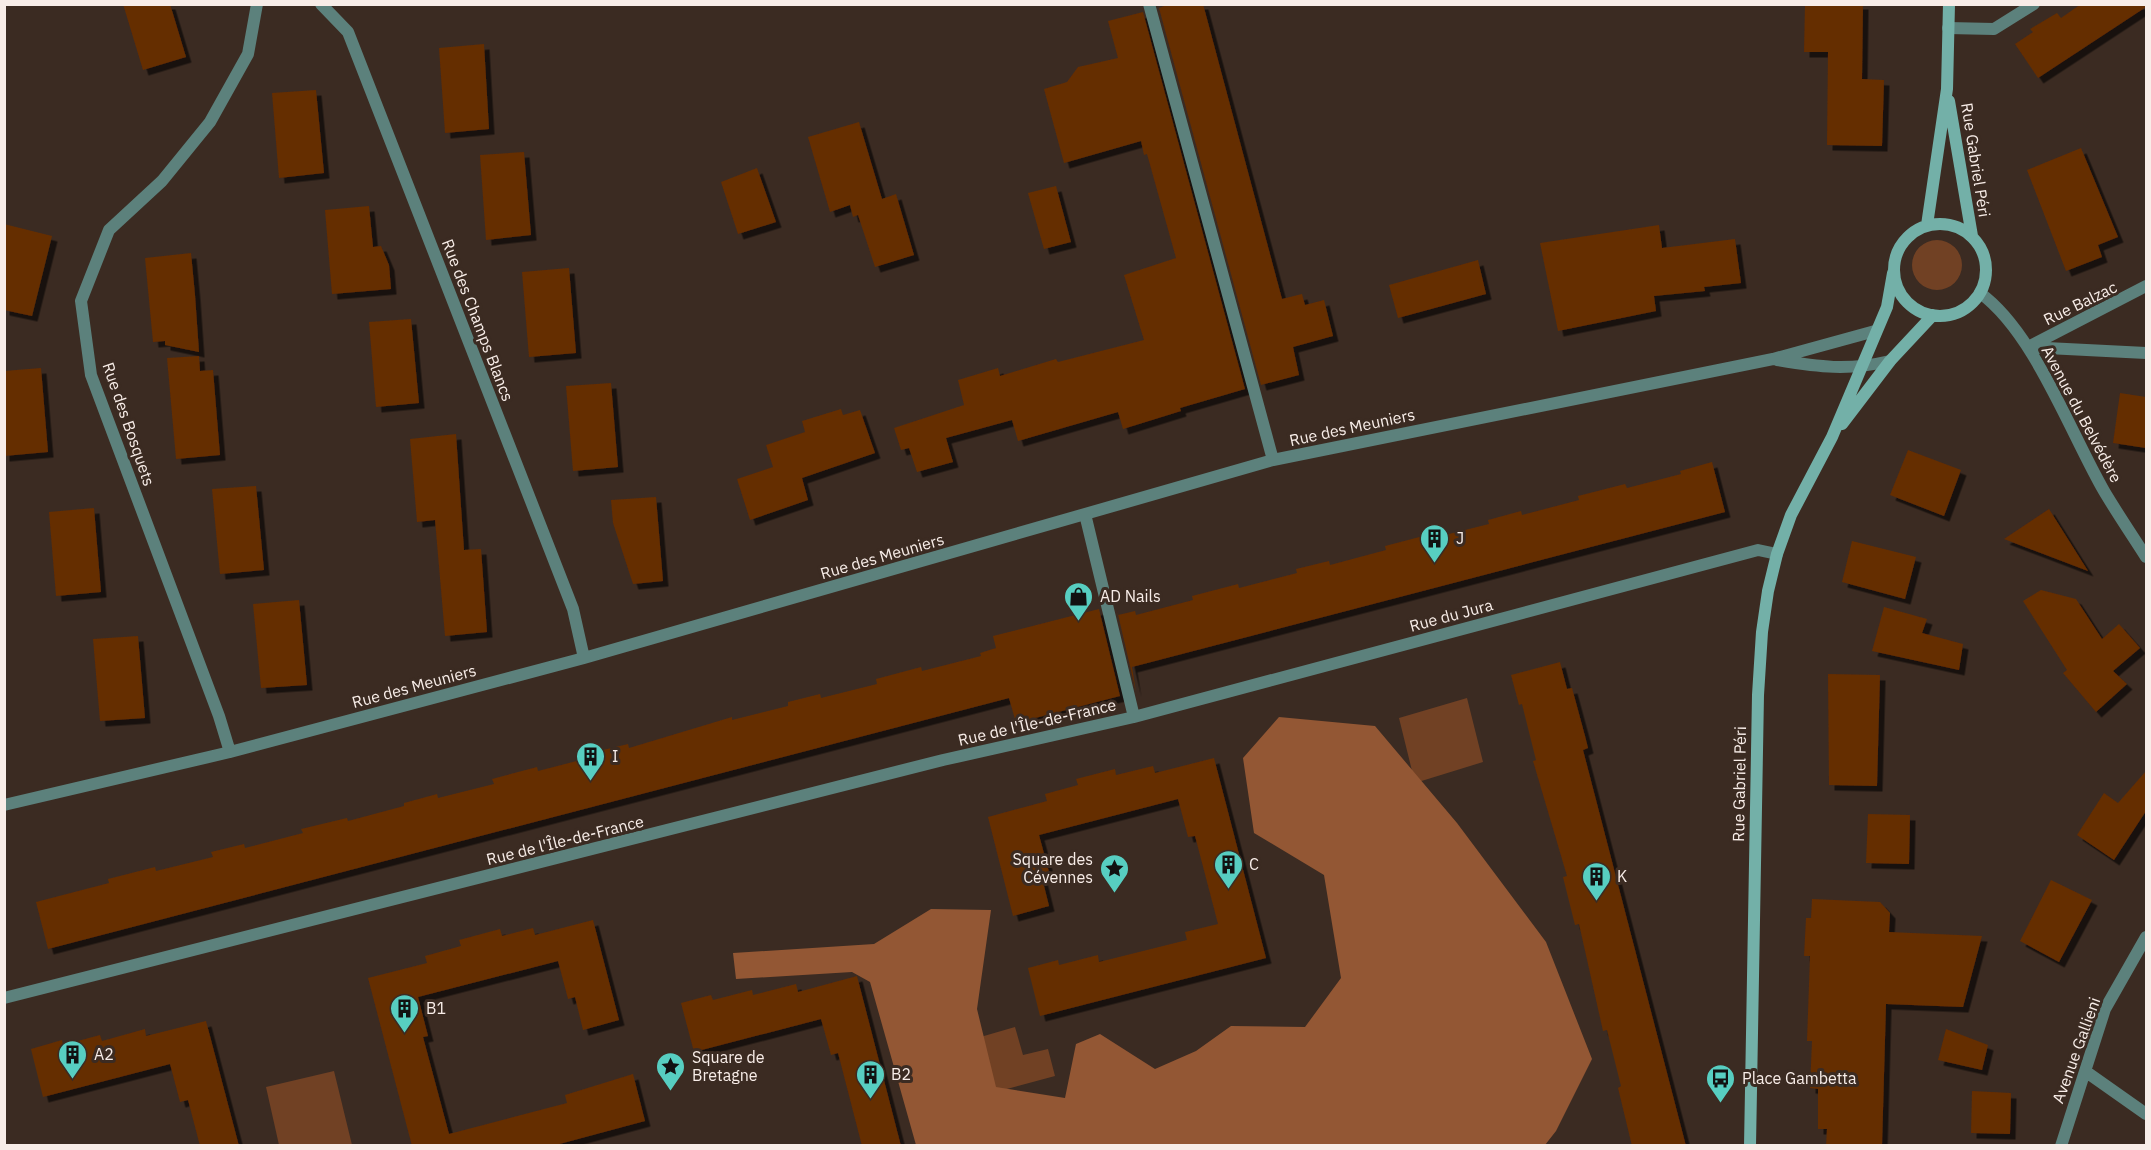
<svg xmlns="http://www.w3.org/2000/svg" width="2151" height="1150" font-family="'IBM Plex Sans',sans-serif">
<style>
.green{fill:#714124}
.forest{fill:#935734}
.building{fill:#652d04;filter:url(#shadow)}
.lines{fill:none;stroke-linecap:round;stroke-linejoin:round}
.street{stroke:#5c817c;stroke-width:12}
.secondary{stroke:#73b0a8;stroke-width:12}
.labels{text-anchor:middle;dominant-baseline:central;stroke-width:6;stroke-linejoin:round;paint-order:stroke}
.street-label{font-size:16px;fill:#f8ede8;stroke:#3b2b22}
.poi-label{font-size:16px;fill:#f8ede8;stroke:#3b2b22;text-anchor:start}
</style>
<defs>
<filter id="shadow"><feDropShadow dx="5.5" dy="5.5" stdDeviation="0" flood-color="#0009"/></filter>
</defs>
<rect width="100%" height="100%" fill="#3b2b22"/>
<path class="green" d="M1912 265a25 25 0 1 1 50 0a25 25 0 1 1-50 0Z
M1467,698L1483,762L1415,783L1399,718Z
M1015,1027L1023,1055L1048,1049L1055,1076L992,1093L977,1038Z
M334,1071L352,1145H279L266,1087Z"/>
<path class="forest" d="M1279,717L1375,726L1457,823L1546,942L1592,1059L1556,1131L1545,1145H916L870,982L852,972L736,979L733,953L874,944L931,909L991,910L977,1009L996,1087L1065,1098L1076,1044L1100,1034L1155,1069L1196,1051L1231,1026L1305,1027L1341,978L1324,875L1254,833L1243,758Z"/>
<path class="building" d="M123,4H170L186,57L143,70Z
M1169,4H1203L1282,299L1302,294L1305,305L1324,300L1333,336L1293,347L1299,375L1261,385L1159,8Z
M1805,4H1863L1862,79L1884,80L1882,146L1827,145L1828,52H1804Z
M2081,4H2146V7L2038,78L2015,44L2033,32L2030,29L2057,13L2061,18Z
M1143,12L1245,389L1180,408L1181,411L1123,429L1118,412L1018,441L1012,420L946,438L953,462L917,472L909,448L901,450L894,428L964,405L958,380L998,368L1000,376L1056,359L1058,362L1144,340L1124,275L1176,258L1147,154L1144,155L1141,141L1064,163L1044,89L1067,82L1078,67L1118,58L1108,21Z
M484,44L489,129L445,133L439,48Z
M316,90L324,173L279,178L272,93Z
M859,122L882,199L896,194L914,255L875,267L858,215L853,217L850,205L830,212L808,137Z
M2081,148L2118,237L2098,245L2102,257L2066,271L2027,170Z
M524,152L531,235L486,240L480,155Z
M757,168L776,222L738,234L721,182Z
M1056,186L1071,242L1044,249L1028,193Z
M369,206L373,247L381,246L389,265L391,289L332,294L325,210Z
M4,224L52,236L32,316L4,310Z
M1659,225L1662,248L1735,239L1741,283L1704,287L1705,291L1654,296L1656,311L1558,331L1540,243Z
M191,253L195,295L199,352L165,345V341L153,342L145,258Z
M1478,260L1486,294L1398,318L1389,285Z
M569,268L576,353L529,357L522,272Z
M411,319L419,403L376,407L369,322Z
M199,356L200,371L213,370L220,455L176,459L167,358Z
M41,368L48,452L4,456V371Z
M611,383L618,467L573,471L566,386Z
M2120,393L2146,397V448L2113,443Z
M841,409L843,415L860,410L875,453L802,478L808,500L750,520L737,479L773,467L766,445L805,432L802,421Z
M456,434L464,550L481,549L487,632L445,636L435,520L417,522L410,439Z
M1908,450L1961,470L1944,516L1890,495Z
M1712,462L1725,512L1132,667L1136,692L1117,610L1118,615L1135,611L1136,615L1193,600L1192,596L1238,584L1239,588L1297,573L1296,569L1329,561L1330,565L1386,550L1385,546L1431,534L1433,538L1489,524L1488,520L1521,511L1522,515L1579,500L1578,496L1625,484L1627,488L1681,474L1680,471Z
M256,486L264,570L220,574L212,489Z
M656,497L663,581L633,584L613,523L611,500Z
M94,508L101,592L56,596L49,512Z
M2049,509L2088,571L2004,539Z
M1852,541L1916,557L1905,599L1842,582Z
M2041,590L2076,599L2102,639L2119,624L2140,648L2113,671L2127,684L2096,712L2063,673L2067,670L2023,601Z
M299,600L307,685L261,688L253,604Z
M1884,607L1927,619L1922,633L1963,644L1959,670L1872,651Z
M1099,609L1120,696L1016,723L1009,698L48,949L36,902L109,883L108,879L155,867L156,871L213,857L211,852L244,844L245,848L303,833L301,829L347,818L348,821L404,806V803L437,794L438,798L494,784L492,779L537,767L538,771L596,756L595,752L628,744L629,748L732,717V720L788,706V702L820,694L821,698L877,684L876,679L921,667L922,671L981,656L980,653L996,648L993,636Z
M138,636L145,718L100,721L93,639Z
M1560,662L1567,689L1572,688L1585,736L1588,748L1583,750L1686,1146H1632L1618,1088L1621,1086L1607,1030L1603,1031L1579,924L1575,925L1563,877L1567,876L1533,761L1536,760L1522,704L1519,705L1511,675Z
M1828,674L1880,675L1877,786L1829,785Z
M1214,758L1266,958L1040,1016L1028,968L1058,960L1059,965L1098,955L1099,962L1187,940L1185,932L1218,924L1195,836L1188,837L1178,799L1039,835L1049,872L1041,874L1049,906L1013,916L988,817L1047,801L1045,794L1078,785L1076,779L1115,769L1116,775L1153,766L1155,773Z
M2146,771V811L2114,860L2077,835L2104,793L2118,803Z
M1868,814L1910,815L1909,864L1866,863Z
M2051,880L2092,900L2059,962L2020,941Z
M1812,899L1880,902L1890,913L1889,932L1982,936L1963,1007L1886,1004L1882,1146H1826L1827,1129H1818V1089L1810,1088L1812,1041H1807L1810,956H1804L1806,918H1811Z
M593,920L619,1020L583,1030L575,997L568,999L558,961L418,997L428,1036L423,1037L449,1134L567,1103L565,1095L633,1074L645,1121L552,1146H412L368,978L427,963L425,956L461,946L459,940L500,929L502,936L533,928L535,935Z
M857,976L901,1146H862L838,1053L831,1055L821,1019L694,1052L681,1003L711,995L713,1000L752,990L753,995L796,984L798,992Z
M206,1021L239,1146H200L188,1100L180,1102L170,1064L43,1097L31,1049L62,1040L63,1045L100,1035L102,1041L145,1029L146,1036Z
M1946,1029L1988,1045L1982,1070L1938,1060Z
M1972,1091L2011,1093L2010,1134L1971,1133Z"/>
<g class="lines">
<path class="street" d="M321,4L348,32L573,609L584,658
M1149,4L1273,460
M1948,28L1994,29L2034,4
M1980,293C2034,332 2070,432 2104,491C2117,513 2132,535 2146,557
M2028,347L2146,286
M2029,347L2146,353
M1777,360C1819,367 1848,371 1890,361
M1085,514L1134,717
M230,752L219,716L91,375L81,301L109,230L162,181L210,122L248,54L257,4
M4,805L230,752L584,658L1273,460L1773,359L1875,331
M4,998L943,760L1134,717L1758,550L1777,554
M2085,1071L2146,1114
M2061,1146L2105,1009L2146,937"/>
<path class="secondary" d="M1949,101L1972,236
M1894 270a46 46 0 1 1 92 0a46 46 0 1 1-92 0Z
M1927,225L1947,89L1949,4
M1842,424L1890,361L1933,315
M1750,1146L1758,695L1762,632L1768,591L1777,554L1791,515L1832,437L1887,307L1893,273"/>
</g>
<defs>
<symbol id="building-pin" viewBox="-11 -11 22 30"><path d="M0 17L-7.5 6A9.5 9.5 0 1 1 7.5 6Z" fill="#57cec1" stroke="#3b2b22"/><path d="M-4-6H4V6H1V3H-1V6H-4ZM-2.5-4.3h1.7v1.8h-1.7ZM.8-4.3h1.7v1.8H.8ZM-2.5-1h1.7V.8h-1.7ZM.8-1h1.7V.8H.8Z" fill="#111"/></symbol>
<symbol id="shop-pin" viewBox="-11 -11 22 30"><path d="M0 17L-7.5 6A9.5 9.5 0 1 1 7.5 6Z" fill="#57cec1" stroke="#3b2b22"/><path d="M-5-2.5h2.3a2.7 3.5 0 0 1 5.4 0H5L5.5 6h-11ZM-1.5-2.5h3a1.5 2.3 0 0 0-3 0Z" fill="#111"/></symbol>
<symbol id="sight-pin" viewBox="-11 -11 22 30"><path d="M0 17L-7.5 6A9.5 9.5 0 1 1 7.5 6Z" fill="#57cec1" stroke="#3b2b22"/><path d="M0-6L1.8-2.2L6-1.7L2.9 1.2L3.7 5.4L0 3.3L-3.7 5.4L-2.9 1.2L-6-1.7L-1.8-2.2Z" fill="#111"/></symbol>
<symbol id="bus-pin" viewBox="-11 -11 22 30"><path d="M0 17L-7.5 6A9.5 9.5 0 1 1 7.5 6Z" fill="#57cec1" stroke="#3b2b22"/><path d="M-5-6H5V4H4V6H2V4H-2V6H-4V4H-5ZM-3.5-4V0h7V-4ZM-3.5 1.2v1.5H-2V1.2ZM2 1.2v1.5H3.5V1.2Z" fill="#111"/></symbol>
</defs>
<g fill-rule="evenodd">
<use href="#building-pin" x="1418" y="522" width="33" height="45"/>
<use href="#shop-pin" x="1062" y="580" width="33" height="45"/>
<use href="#building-pin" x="574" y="740" width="33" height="45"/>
<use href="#building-pin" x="1212" y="848" width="33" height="45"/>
<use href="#sight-pin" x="1098" y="852" width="33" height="45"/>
<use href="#building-pin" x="1580" y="860" width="33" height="45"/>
<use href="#building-pin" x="388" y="992" width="33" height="45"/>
<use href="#building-pin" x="56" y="1038" width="33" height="45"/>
<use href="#sight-pin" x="654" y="1050" width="33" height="45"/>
<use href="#building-pin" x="854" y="1058" width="33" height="45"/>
<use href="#bus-pin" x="1704" y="1062" width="33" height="45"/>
</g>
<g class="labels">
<g class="street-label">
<text transform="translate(1976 160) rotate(81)">Rue Gabriel Péri</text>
<text transform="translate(2080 303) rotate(-26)">Rue Balzac</text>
<text transform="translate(478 320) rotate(69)">Rue des Champs Blancs</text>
<text transform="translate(2082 414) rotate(62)">Avenue du Belvédère</text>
<text transform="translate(129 424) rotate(71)">Rue des Bosquets</text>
<text transform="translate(1352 427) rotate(-12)">Rue des Meuniers</text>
<text transform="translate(882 556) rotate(-16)">Rue des Meuniers</text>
<text transform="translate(1451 615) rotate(-15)">Rue du Jura</text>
<text transform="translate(414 686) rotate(-15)">Rue des Meuniers</text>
<text transform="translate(1037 722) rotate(-13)">Rue de l'Île-de-France</text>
<text transform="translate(1739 784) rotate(-89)">Rue Gabriel Péri</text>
<text transform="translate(565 840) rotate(-14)">Rue de l'Île-de-France</text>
<text transform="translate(2076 1050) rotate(-70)">Avenue Gallieni</text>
</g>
<g class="poi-label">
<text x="1456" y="538">J</text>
<text x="1100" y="596">AD Nails</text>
<text x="612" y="756">I</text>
<text x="1093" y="859" text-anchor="end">Square des<tspan x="1093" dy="18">Cévennes</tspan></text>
<text x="1249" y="864">C</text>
<text x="1617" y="876">K</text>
<text x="426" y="1008">B1</text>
<text x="94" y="1054">A2</text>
<text x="692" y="1057">Square de<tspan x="692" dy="18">Bretagne</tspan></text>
<text x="891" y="1074">B2</text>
<text x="1742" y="1078">Place Gambetta</text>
</g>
</g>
<rect width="2151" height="1150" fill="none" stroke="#f8ede8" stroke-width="12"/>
</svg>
